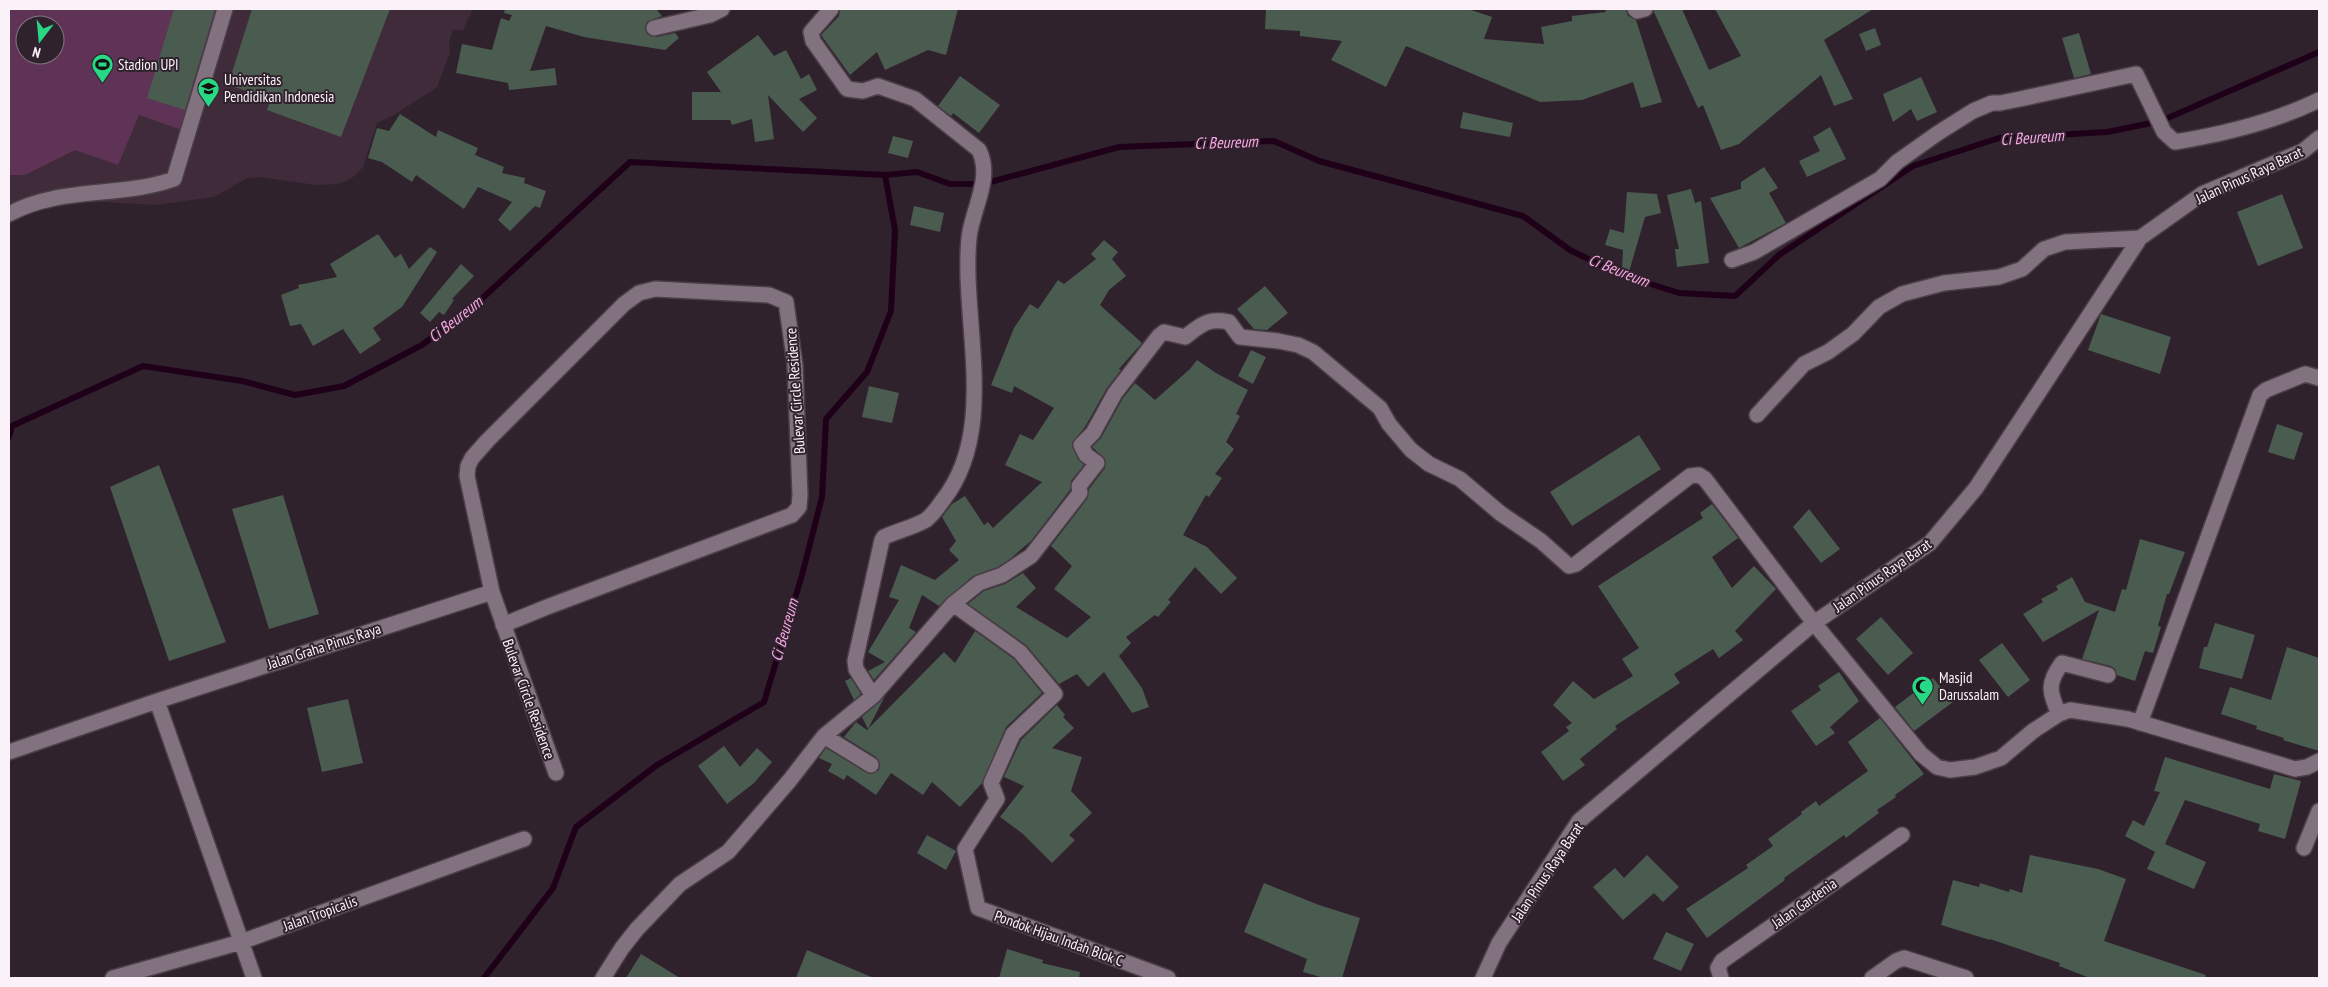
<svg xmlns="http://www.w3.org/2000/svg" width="2328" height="987" font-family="'PT Sans Narrow',sans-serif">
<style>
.built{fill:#3f2b3a;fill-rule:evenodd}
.green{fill:#5f3356;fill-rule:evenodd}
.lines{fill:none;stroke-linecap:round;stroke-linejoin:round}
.stream{stroke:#1e0019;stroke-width:6}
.building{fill:#4a5b50}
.minor-casing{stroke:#4a3e47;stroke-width:18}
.minor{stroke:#82717e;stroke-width:15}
.labels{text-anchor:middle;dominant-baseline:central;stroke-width:4;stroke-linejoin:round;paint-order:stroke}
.poi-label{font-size:15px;fill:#fbf1f9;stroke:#30222d;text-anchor:start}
.street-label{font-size:15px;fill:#fbf1f9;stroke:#30222d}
.water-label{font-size:16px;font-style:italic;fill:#f8a7e6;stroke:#30222d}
</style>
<rect width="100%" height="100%" fill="#30222d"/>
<path class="built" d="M9,9H473L463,30H453L449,42L450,53L437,87L394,115L377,123L363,167L352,178L339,184L316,185L260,177L247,178L214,197L156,205L34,198L9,211ZM25,25H55V55H25Z"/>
<path class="green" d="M9,9H217L182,130L139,115L118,165L75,150L25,175H9ZM25,25H55V55H25Z"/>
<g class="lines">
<path class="stream" d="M9,437L12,426L143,366L242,381L295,395L344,386L422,345L475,305L630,162L885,175
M484,978L553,888L576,827L657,765L764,702L802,575L822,497L826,419L867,372L891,311L895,230L885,175L917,172L950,184H983L1119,147L1274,141L1319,161L1523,216L1570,250L1619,274L1679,293L1735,296L1779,255L1913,166L1999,138L2107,132L2161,121L2319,52"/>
</g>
<path class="building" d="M174,9H215L185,110L147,98Z
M252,9H390L341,137L267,110L271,99L228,85Z
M505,9H656L662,16L647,22L645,26L647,34L656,37L675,33L679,38L665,50L584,37L546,26L530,71L555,68L557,85L509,90L508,83L456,73L462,44L492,50L501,18L509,21L512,15L504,13Z
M840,9H958L946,55L928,50L885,70L877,52L850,75L821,35L839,16Z
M1266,9H1468L1492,17L1484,39L1544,44L1541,27L1572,21V16L1606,12L1605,9H1626L1628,16L1636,20L1662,102L1641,108L1633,82L1582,100L1540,102L1406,46L1386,87L1331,60L1342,41L1300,36V31L1265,29Z
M1654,9H1682L1709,70L1741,56L1715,9H1873L1824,40L1853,99L1834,106L1821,75L1739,144L1721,150L1703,105L1698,108L1654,12Z
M1875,28L1881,45L1866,51L1859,34Z
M2079,33L2091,74L2074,78L2062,38Z
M758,35L774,56L786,50L801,79L809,74L817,90L799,99L817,118L803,132L768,95L774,139L755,142L752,119L732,125L730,120H692V92H721L707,72Z
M960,76L1000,105L979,133L953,113L951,116L938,106Z
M1921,77L1937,112L1917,121L1911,109L1893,122L1883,94Z
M1463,112L1513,123L1510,137L1460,128Z
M400,114L436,137L438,130L478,148L475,155L504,167L502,173L525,178L524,183L546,191L540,208L535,206L510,231L498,220L512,202L478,187L464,209L416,175L412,182L382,162L368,158L377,128L389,131Z
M1830,127L1846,159L1807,177L1799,161L1820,151L1813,137Z
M893,136L913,141L908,158L888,153Z
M1764,167L1778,188L1769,193L1786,223L1739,248L1710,198L1741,189V182Z
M1691,189L1695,203L1701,201L1709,263L1677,267L1675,249H1679L1667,195Z
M1627,192L1657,194L1661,213L1645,217L1629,272L1622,270L1623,250L1605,245L1610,229L1624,233Z
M2282,194L2303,248L2258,266L2237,212Z
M914,206L944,213L940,232L910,225Z
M378,234L395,258L401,254L409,269L430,247L437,252L402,307L373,328L381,340L360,354L343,329L313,346L301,324L290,326L281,295L299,288L298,285L337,277L330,264Z
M1104,240L1118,252L1112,259L1126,276L1109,290L1100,305L1142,343L1119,369L1121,370L1107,388L1085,427L1072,443L1078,459L1084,465L1071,481L1070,490L1031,541L1010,559L998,567L973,576L939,606L922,595L909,628L916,632L874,680L868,671L885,662L868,652L899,600L889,597L901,565L935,580L959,560L949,550L956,541L942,517L952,504L965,496L984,525L988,522L993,528L1042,482L1005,465L1020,434L1033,440L1054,408L1014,386L1012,393L991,385L1014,328L1030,304L1038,309L1058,280L1064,284L1096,259L1091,254Z
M461,264L474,276L452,299L454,300L444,315L439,312L430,322L420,313Z
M1265,286L1288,313L1267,330L1254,329L1237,309Z
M2101,314L2171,337L2160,374L2088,350Z
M1251,350L1266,357L1253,384L1238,376Z
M1197,360L1216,373L1248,390L1236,414L1240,416L1226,442L1234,449L1215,474L1222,478L1209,497L1206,495L1183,535L1207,547L1237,578L1221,594L1195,567L1168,600L1171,602L1158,617L1155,615L1126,637L1131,643L1119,656L1142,688L1149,707L1132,713L1104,672L1088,687L1077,674L1059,684L1026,645L968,604L984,591L1005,584L1023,573L1036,588L1016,607L1067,638L1091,617L1054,589L1072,566L1051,546L1087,499L1089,489L1105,468V459L1092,447L1101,438L1123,398L1135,383L1155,400L1190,369Z
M869,386L899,393L892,423L862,417Z
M2277,424L2303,433L2294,460L2268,452Z
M1639,435L1661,469L1572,526L1550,492Z
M159,465L226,642L169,661L110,487Z
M283,495L319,614L269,629L232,509Z
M1712,504L1738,538L1712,557L1732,588L1754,566L1776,589L1735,631L1743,640L1719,658L1713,649L1674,674L1680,683L1615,726L1617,729L1580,759L1585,765L1563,781L1541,752L1569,731L1566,727L1572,723L1553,705L1573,681L1594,699L1633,676L1622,659L1639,648L1598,586L1703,518L1700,513Z
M1809,509L1840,549L1821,563L1793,527Z
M2140,539L2185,552L2169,594H2167L2158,626L2161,627L2153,653L2145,651L2135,681L2117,675L2115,669L2111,666L2082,659L2099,610L2043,642L2023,614L2043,602L2041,599L2058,590L2056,586L2072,577L2085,602L2115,612L2122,589L2126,590Z
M1881,617L1913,653L1888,675L1856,639Z
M2215,623L2255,635L2242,679L2199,668L2204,647H2207Z
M975,631L1014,659L1042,693L1006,727L982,783L960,807L932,782L923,795L891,773L876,795L847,775L844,780L828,771L832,764L819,758L826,748L867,773L871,774L879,770L880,765L876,757L844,737L856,722L867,730L944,652L955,663Z
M2002,643L2030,680L2008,697L1979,660Z
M2287,647L2319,658V751L2283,740L2284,738L2256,729L2257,726L2221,714L2230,687L2271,700Z
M1839,672L1859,701L1830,727L1835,733L1816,746L1791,711L1821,690L1818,686Z
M851,678L861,694L854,700L845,681Z
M1933,678L1953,702L1914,731L1895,707Z
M885,696L868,729L862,717Z
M348,699L363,763L322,772L307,708Z
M1057,705L1065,715L1063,717L1074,728L1052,748L1082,757L1071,791L1092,813L1069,835L1075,840L1052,863L1023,834L1000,817L1024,786L1004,777L1021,740Z
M1880,718L1924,774L1895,795L1896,797L1877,810L1879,813L1860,827L1846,838L1844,835L1784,878L1785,880L1707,938L1686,909L1748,868L1746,865L1773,846L1768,839L1802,814L1801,812L1816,801L1819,806L1868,771L1848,742Z
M724,746L740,767L757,748L772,762L754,783L727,804L698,766Z
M2165,757L2270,789L2274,774L2301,781L2285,839L2258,831L2260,824L2185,800L2165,844L2206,862L2194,889L2147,869L2155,852L2125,836L2133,820L2144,826L2160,792L2154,791Z
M927,835L956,851L946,870L917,853Z
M1647,855L1679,887L1663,902L1654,893L1623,920L1593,887L1615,868L1624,878Z
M2030,855L2098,869L2126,879L2104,941L2206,975L2205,978H2090L2059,966L2060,963L1990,939V940L1941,925L1953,880L1979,887L1980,883L2009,892L2010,889L2022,893Z
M1264,883L1319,905L1360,918L1342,978H1324L1303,972L1307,959L1244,932Z
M1666,932L1694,944L1681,971L1653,959Z
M1007,949L1043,960L1042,963L1080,972L1079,978H999Z
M807,950L874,978H796Z
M641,954L680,978H626Z"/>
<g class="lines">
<defs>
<path id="minor" d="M831,9L811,32L813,41L847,89L863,91L878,86L915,99L979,150C993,179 972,209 969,238C961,320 999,429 943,500C939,506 932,515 926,520C914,527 897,531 884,537L882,540L855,661L856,669L873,696
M1635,9L1637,11L1645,9
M654,28L710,15L722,9
M9,214C60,186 121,198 174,179L225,9
M1732,260L1754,252L1880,179L1897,162L1938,133L1973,111L1992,103H2000L2020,99L2136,74L2164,132L2175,142C2224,134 2274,122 2319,100
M1757,415L1804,364L1828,352L1853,334L1879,307L1902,294L1944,283L1999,277L2022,269L2044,249L2065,242L2140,238
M953,604L1020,652L1055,694L1013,734L991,783L997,799L965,849L978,908L1168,978
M503,625L547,607L792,515L799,507L800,495L795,365L786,302L769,295L655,289L639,293L624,304L487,441L472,458L468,466L467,476L492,592L556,773
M157,701L254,978
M2059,714C2049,692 2047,683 2062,663L2108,675
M2140,723L2260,395L2266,390L2305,374L2319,378
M824,736L871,765
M9,752L157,701L492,592
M2304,848L2319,811
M113,978L241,942L524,839
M603,978L622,948L637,929L680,884L728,852L790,780L824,736L873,696L953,604L979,583L1002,575L1031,556L1080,493L1079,486L1097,463L1086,455L1081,445L1093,433L1115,393L1159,336L1164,332L1185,337C1202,324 1207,318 1229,322L1240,337L1278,341L1298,345L1313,352L1380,408L1389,424L1411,450L1429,464L1460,479L1500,513L1541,541L1569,566L1576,564L1690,476L1699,475L1705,479L1814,623L1921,754L1937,767L1950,770L1975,767L2001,758L2033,731L2059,714L2070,710L2128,719L2295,769L2307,767L2319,761
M1483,978L1499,943L1579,821L1814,623L1930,543L1976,488L2140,238L2202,194L2303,151L2319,138
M1721,978L1718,968L1722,961L1902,835
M1872,978L1896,961L1904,958L1966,978"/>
</defs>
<use href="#minor" class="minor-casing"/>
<use href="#minor" class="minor"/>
</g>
<defs>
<symbol id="stadium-pin" viewBox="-11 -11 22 30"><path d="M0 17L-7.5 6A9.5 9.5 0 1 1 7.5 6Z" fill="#29d885" stroke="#30222d"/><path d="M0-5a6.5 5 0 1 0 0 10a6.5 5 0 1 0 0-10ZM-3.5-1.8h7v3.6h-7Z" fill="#111"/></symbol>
<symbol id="university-pin" viewBox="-11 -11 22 30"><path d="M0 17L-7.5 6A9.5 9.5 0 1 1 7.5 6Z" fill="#29d885" stroke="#30222d"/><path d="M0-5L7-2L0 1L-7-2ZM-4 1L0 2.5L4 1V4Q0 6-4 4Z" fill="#111"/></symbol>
<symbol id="mosque-pin" viewBox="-11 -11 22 30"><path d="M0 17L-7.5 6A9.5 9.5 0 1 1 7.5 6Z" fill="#29d885" stroke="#30222d"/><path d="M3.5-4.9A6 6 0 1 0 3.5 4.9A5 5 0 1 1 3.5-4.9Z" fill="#111"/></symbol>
</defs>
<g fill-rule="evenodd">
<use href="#stadium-pin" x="90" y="52" width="25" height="34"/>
<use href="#university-pin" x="196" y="76" width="25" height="34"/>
<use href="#mosque-pin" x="1910" y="674" width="25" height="34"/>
</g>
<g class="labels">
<g class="poi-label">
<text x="118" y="64">Stadion UPI</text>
<text x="224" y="79">Universitas<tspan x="224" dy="17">Pendidikan Indonesia</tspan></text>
<text x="1939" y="677">Masjid<tspan x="1939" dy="17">Darussalam</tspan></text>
</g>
<g class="street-label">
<text transform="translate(2249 175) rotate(-25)">Jalan Pinus Raya Barat</text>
<text transform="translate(795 391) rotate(-94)">Bulevar Circle Residence</text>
<text transform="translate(1882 575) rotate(-35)">Jalan Pinus Raya Barat</text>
<text transform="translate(324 646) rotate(-18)">Jalan Graha Pinus Raya</text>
<text transform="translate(529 699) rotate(70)">Bulevar Circle Residence</text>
<text transform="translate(1547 872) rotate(-56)">Jalan Pinus Raya Barat</text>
<text transform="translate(1804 903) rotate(-35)">Jalan Gardenia</text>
<text transform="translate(320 913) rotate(-20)">Jalan Tropicalis</text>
<text transform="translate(1059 938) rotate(20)">Pondok Hijau Indah Blok C</text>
</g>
<g class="water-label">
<text transform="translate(2032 137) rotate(-4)">Ci Beureum</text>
<text transform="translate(1226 142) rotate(-2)">Ci Beureum</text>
<text transform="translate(1619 270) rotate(22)">Ci Beureum</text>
<text transform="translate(455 319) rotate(-38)">Ci Beureum</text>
<text transform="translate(784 630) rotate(-74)">Ci Beureum</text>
</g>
</g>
<rect width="2328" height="987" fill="none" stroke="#fbf1f9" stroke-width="20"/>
<g transform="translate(40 40) rotate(196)"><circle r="24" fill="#30222d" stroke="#81757f"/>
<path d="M0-4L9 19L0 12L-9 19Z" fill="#29d885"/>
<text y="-8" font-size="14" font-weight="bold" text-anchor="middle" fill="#fbf1f9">N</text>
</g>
</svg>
